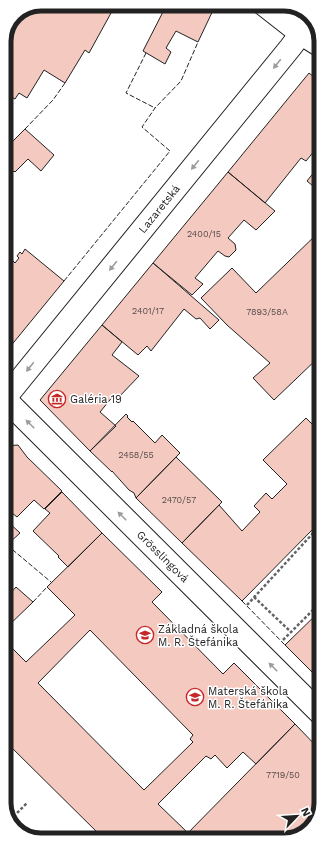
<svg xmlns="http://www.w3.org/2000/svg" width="325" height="844" font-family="'Work Sans',sans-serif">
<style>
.building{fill:#f3c9c0;stroke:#222;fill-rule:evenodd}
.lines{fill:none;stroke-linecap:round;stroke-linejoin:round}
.street-casing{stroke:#222;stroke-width:24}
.path{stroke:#646464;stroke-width:2.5;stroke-dasharray:3 2;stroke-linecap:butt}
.street{stroke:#fff;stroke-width:22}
.fence{stroke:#222;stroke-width:1;stroke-dasharray:5 2;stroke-linecap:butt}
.oneway{fill:#9c9c9c}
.labels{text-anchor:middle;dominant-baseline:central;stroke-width:3;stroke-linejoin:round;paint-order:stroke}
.number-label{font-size:9px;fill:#564c4a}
.street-label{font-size:11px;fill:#222;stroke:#fff}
.poi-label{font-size:11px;fill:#222;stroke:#fff;text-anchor:start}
.rim{fill:none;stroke:#222;stroke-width:5}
</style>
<rect width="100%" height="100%" fill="#fff"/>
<path class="building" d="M41,4H116L89,53L85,50L65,83L44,70L27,98L19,93L15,99L4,93V39L15,15Z
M167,4H216L198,42L176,31L166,48L171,52L165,64L143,51Z
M309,73L319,81V155L315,150L306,161L301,158L265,203L228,172Z
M25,129L54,155L41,171L28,159L15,172L14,171L4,181V150Z
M319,166V191L307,181Z
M228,172L275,211L256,230L244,220L228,238L235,244L236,250L229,257L225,256L218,251L195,278L203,284L192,295L153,263Z
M320,231V356L274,400L253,378L270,363L227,325L201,298L232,268L256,293Z
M25,249L64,281L5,353V275L12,267L9,265L13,261L15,263L19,258L17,256L20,252L22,254Z
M153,263L219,320L210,329L200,318L196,319L184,309L151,351L147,346L138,355L102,325Z
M102,325L122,342L112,355L139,376L118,398L114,395L100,412L116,426L90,451L40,400Z
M126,414L128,416L127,417L132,422L133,421L155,443L162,435L180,453L136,498L134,493L129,490L112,471V472L90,451Z
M306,418L320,432V530L316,526L242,601L182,543L219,505L242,531L260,512L254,506L266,493L272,499L287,484L263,460Z
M18,445L27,457L62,491L44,509L34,500L17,517L6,508H5V446Z
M176,457L222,502L182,543L136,498Z
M62,492L102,533L68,567L58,557L59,556L33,531L50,513L45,509Z
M5,519L20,533L7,545H5Z
M102,533L162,592L152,602L223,674L234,663L295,724L256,764L243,752L227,768L215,755L211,759L206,756L158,804L188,833L182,839H104L6,742L5,641L26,662L75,615L47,587ZM90,630L193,735L190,739L193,742L144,790L38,683Z
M16,587L33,602L5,629V595L7,597Z
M321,610V681L285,645Z
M295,724L321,751V803L317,816L295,838L182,839Z"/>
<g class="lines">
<defs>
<g id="street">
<path d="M263,4L300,33L319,45"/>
<path id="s1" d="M5,398L290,48L312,19"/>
<path id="s2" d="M5,399L321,714"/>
</g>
</defs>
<use href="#street" class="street-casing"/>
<path class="path" d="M254,597L291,632
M247,605L315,531L320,536
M283,640L321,602
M10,820L27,803"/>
<use href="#street" class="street"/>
<path class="fence" d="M146,53L126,93L155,108
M25,129L53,100L65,83
M64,281L170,151L142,127L155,108L181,81L198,42
M7,545L51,582
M242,601L285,645
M33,602L47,587"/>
</g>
<defs><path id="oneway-solid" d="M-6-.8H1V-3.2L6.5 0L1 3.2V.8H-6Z"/></defs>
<g class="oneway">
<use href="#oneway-solid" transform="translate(277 64) rotate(129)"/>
<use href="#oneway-solid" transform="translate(195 165) rotate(129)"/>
<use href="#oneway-solid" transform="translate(113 266) rotate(129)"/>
<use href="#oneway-solid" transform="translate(30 367) rotate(129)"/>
<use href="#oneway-solid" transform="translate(30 424) rotate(-135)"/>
<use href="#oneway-solid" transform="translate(122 516) rotate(-135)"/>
<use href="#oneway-solid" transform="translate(273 667) rotate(-135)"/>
</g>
<defs>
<symbol id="museum-ring" viewBox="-11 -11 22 22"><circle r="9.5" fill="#fff" stroke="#c62828" stroke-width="1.5"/><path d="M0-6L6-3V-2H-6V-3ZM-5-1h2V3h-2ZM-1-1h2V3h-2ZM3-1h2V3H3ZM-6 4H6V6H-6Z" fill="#c62828"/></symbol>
<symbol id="school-ring" viewBox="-11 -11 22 22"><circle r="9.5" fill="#fff" stroke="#c62828" stroke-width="1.5"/><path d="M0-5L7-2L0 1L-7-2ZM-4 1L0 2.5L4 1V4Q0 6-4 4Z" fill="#c62828"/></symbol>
</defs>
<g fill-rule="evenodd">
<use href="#museum-ring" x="47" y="389" width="20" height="20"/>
<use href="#school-ring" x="135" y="625" width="20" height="20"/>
<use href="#school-ring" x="185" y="687" width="20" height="20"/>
</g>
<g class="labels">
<g class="number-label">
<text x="204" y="234">2400/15</text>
<text x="148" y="311">2401/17</text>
<text x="267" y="312">7893/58A</text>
<text x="136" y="455">2458/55</text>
<text x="179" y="500">2470/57</text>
<text x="283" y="775">7719/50</text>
</g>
<g class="street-label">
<text stroke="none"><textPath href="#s1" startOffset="244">Lazaretská</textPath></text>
<text stroke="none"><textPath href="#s2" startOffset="223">Grösslingová</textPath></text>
</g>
<g class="poi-label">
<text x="70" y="399">Galéria 19</text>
<text x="158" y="629">Základná škola<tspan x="158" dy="13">M. R. Štefánika</tspan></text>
<text x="208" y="691">Materská škola<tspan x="208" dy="13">M. R. Štefánika</tspan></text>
</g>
</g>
<path d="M0 0H325V844H0ZM41 11H284A30 30 0 0 1 314 41V803A30 30 0 0 1 284 833H41A30 30 0 0 1 11 803V41A30 30 0 0 1 41 11Z" fill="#fff" fill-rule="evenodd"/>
<path class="rim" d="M41 11H284A30 30 0 0 1 314 41V803A30 30 0 0 1 284 833H41A30 30 0 0 1 11 803V41A30 30 0 0 1 41 11Z"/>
<g transform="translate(297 816) rotate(65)" stroke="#ffffff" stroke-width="3" paint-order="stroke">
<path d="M0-3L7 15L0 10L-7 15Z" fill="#222222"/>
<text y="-6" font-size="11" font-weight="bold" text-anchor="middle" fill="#222222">N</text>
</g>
</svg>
